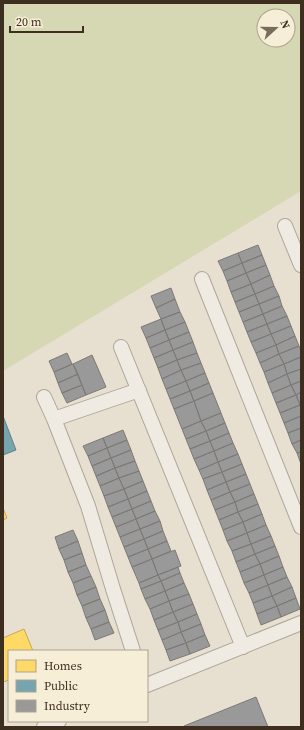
<svg xmlns="http://www.w3.org/2000/svg" width="304" height="730" font-family="'Source Serif 4',serif">
<style>
.green{fill:#d6d7b3;fill-rule:evenodd}
.homes{fill:#ffd966;stroke:#c5a651}
.public{fill:#76a5af;stroke:#658184}
.industry{fill:#999;stroke:#7d7975}
.lines{fill:none;stroke-linecap:round;stroke-linejoin:round}
.service-casing{stroke:#ada599;stroke-width:16}
.service{stroke:#efebe3;stroke-width:14}
</style>
<rect width="100%" height="100%" fill="#e7e0d1"/>
<path class="green" d="M3,3H301V191L3,371ZM264,16H288V40H264Z"/>
<path class="homes" d="M3,508L7,518L3,520Z
M24,629L33,651H9V680L3,682V638Z"/>
<path class="public" d="M3,416L16,450L3,455Z"/>
<path class="industry" d="M258,245L262,255L242,263L238,253Z
M238,253L242,263L223,271L218,261Z
M262,255L266,265L246,273L242,263Z
M242,263L246,273L227,281L223,271Z
M266,265L270,275L251,284L246,273Z
M246,273L251,284L231,292L227,281Z
M270,275L274,286L255,294L251,284Z
M251,284L255,294L235,302L231,292Z
M274,286L279,296L259,304L255,294Z
M171,288L175,299L156,308L151,296Z
M255,294L259,304L239,312L235,302Z
M279,296L282,306L263,314L259,304Z
M175,299L180,312L161,319L156,308Z
M259,304L263,314L243,322L239,312Z
M282,306L287,316L267,324L263,314Z
M180,312L185,322L165,330L161,319Z
M263,314L267,324L247,332L243,322Z
M287,316L291,326L271,334L267,324Z
M161,319L165,330L146,338L141,327Z
M185,322L189,332L169,340L165,330Z
M267,324L271,334L251,342L247,332Z
M291,326L295,336L276,345L271,334Z
M165,330L169,340L150,348L146,338Z
M189,332L193,342L173,350L169,340Z
M271,334L276,345L256,353L251,342Z
M295,336L299,346L279,354L276,345Z
M169,340L173,350L154,358L150,348Z
M193,342L197,353L177,360L173,350Z
M276,345L279,354L260,363L256,353Z
M299,346L301,351V357L284,364L279,354Z
M173,350L177,360L158,368L154,358Z
M67,353L72,364L54,372L49,361Z
M197,353L201,363L181,370L177,360Z
M279,354L284,364L264,372L260,363Z
M92,355L106,387L86,395L73,364Z
M301,357V369L287,374L284,364Z
M177,360L181,370L162,379L158,368Z
M201,363L205,373L186,381L181,370Z
M73,364L78,374L58,383L54,372Z
M284,364L287,374L268,383L264,372Z
M301,369V381L291,385L287,374Z
M181,370L186,381L166,389L162,379Z
M205,373L209,383L190,391L186,381Z
M78,374L82,385L62,393L58,383Z
M287,374L291,385L272,393L268,383Z
M186,381L190,391L170,399L166,389Z
M301,381V392L296,395L291,385Z
M209,383L213,393L194,401L190,391Z
M82,385L86,395L67,403L62,393Z
M291,385L296,395L276,403L272,393Z
M190,391L194,401L174,409L170,399Z
M301,392V404L300,405L296,395Z
M213,393L221,413L201,421L194,401Z
M296,395L300,405L280,413L276,403Z
M194,401L201,421L182,429L174,409Z
M300,405L301,407V416L284,423L280,413Z
M221,413L225,423L206,431L201,421Z
M301,416V428L288,433L284,423Z
M201,421L206,431L186,439L182,429Z
M225,423L229,433L210,441L206,431Z
M301,428V440L292,444L288,433Z
M123,430L127,440L107,448L103,438Z
M206,431L210,441L190,449L186,439Z
M229,433L233,443L214,451L210,441Z
M103,438L107,448L88,456L83,446Z
M127,440L131,450L111,458L107,448Z
M301,440V452L297,453L292,444Z
M210,441L214,451L194,459L190,449Z
M233,443L238,454L218,462L214,451Z
M107,448L111,458L92,466L88,456Z
M131,450L135,461L115,468L111,458Z
M214,451L218,462L199,470L194,459Z
M301,452V464L297,453Z
M238,454L242,464L222,472L218,462Z
M111,458L115,468L96,476L92,466Z
M135,461L139,471L119,478L115,468Z
M218,462L222,472L203,479L199,470Z
M242,464L246,474L226,482L222,472Z
M115,468L119,478L100,486L96,476Z
M139,471L143,481L124,489L119,478Z
M222,472L226,482L207,490L203,479Z
M246,474L250,484L230,492L226,482Z
M119,478L124,489L104,496L100,486Z
M143,481L147,491L128,499L124,489Z
M226,482L230,492L211,500L207,490Z
M250,484L254,494L235,502L230,492Z
M124,489L128,499L108,507L104,496Z
M147,491L151,501L132,509L128,499Z
M230,492L235,502L215,510L211,500Z
M254,494L258,504L238,512L235,502Z
M128,499L132,509L112,517L108,507Z
M151,501L155,511L136,519L132,509Z
M235,502L238,512L219,520L215,510Z
M258,504L262,514L243,522L238,512Z
M132,509L136,519L116,527L112,517Z
M155,511L160,521L140,529L136,519Z
M238,512L243,522L223,530L219,520Z
M262,514L266,525L247,533L243,522Z
M136,519L140,529L120,537L116,527Z
M160,521L163,531L144,539L140,529Z
M243,522L247,533L227,541L223,530Z
M266,525L271,536L251,544L247,533Z
M140,529L144,539L124,547L120,537Z
M73,530L78,541L59,549L55,537Z
M163,531L167,541L148,549L144,539Z
M247,533L251,544L232,551L227,541Z
M271,536L275,546L255,554L251,544Z
M144,539L148,549L128,557L124,547Z
M78,541L82,553L64,560L59,549Z
M167,541L171,551L152,559L148,549Z
M251,544L255,554L236,562L232,551Z
M275,546L279,556L260,564L255,554Z
M148,549L152,559L132,567L128,557Z
M175,550L181,566L158,575L152,559Z
M82,553L86,565L68,572L64,560Z
M255,554L260,564L240,572L236,562Z
M279,556L283,567L264,575L260,564Z
M152,559L158,575L139,583L132,567Z
M260,564L264,575L244,583L240,572Z
M86,565L91,576L73,583L68,572Z
M178,567L180,573L161,581L158,575Z
M283,567L287,577L268,585L264,575Z
M180,573L184,583L165,591L161,581Z
M158,575L161,581L141,589L139,583Z
M264,575L268,585L249,593L244,583Z
M91,576L96,587L77,595L73,583Z
M287,577L292,587L272,596L268,585Z
M161,581L165,591L145,599L141,589Z
M184,583L189,594L169,601L165,591Z
M268,585L272,596L253,603L249,593Z
M96,587L100,599L82,606L77,595Z
M292,587L296,598L277,606L272,596Z
M165,591L169,601L150,609L145,599Z
M189,594L193,604L173,612L169,601Z
M272,596L277,606L257,614L253,603Z
M296,598L300,609L281,617L277,606Z
M100,599L105,610L86,618L82,606Z
M169,601L173,612L154,620L150,609Z
M193,604L197,614L178,622L173,612Z
M277,606L281,617L261,625L257,614Z
M105,610L109,622L91,629L86,618Z
M173,612L178,622L158,630L154,620Z
M197,614L201,624L181,632L178,622Z
M109,622L114,633L95,640L91,629Z
M178,622L181,632L162,640L158,630Z
M201,624L205,635L186,643L181,632Z
M181,632L186,643L166,650L162,640Z
M205,635L210,646L190,654L186,643Z
M186,643L190,654L170,661L166,650Z
M256,697L268,727H184V726Z"/>
<g class="lines">
<defs>
<path id="service" d="M285,226L301,265
M202,279L301,527
M121,347L243,647
M44,397L54,419L88,506L113,589L133,651
M54,419L139,390
M147,685L301,623
M44,727L59,721"/>
</defs>
<use href="#service" class="service-casing"/>
<use href="#service" class="service"/>
</g>
<rect width="304" height="730" fill="none" stroke="#3d2e20" stroke-width="8"/>
<rect x="8" y="650" width="140" height="72" fill="#f7eed8" stroke="#ada18e"/>
<rect x="16" y="660" width="20" height="12" fill="#ffd966" stroke="#ada18e"/>
<text x="44" y="670" font-size="12" fill="#3d2e20">Homes</text>
<rect x="16" y="680" width="20" height="12" fill="#76a5af" stroke="#ada18e"/>
<text x="44" y="690" font-size="12" fill="#3d2e20">Public</text>
<rect x="16" y="700" width="20" height="12" fill="#999999" stroke="#ada18e"/>
<text x="44" y="710" font-size="12" fill="#3d2e20">Industry</text>
<g transform="translate(276 28) rotate(69)"><circle r="19" fill="#f7eed8" stroke="#ada18e"/>
<path d="M0-3L7 15L0 10L-7 15Z" fill="#786c5e"/>
<text y="-6" font-size="11" font-weight="bold" text-anchor="middle" fill="#3d2e20">N</text>
</g>
<path d="M10 26v6h73v-6" fill="none" stroke="#3d2e20" stroke-width="2"/>
<text x="16" y="26" font-size="12" fill="#3d2e20" stroke="#f7eed8" stroke-width="3" paint-order="stroke">20 m</text>
</svg>
